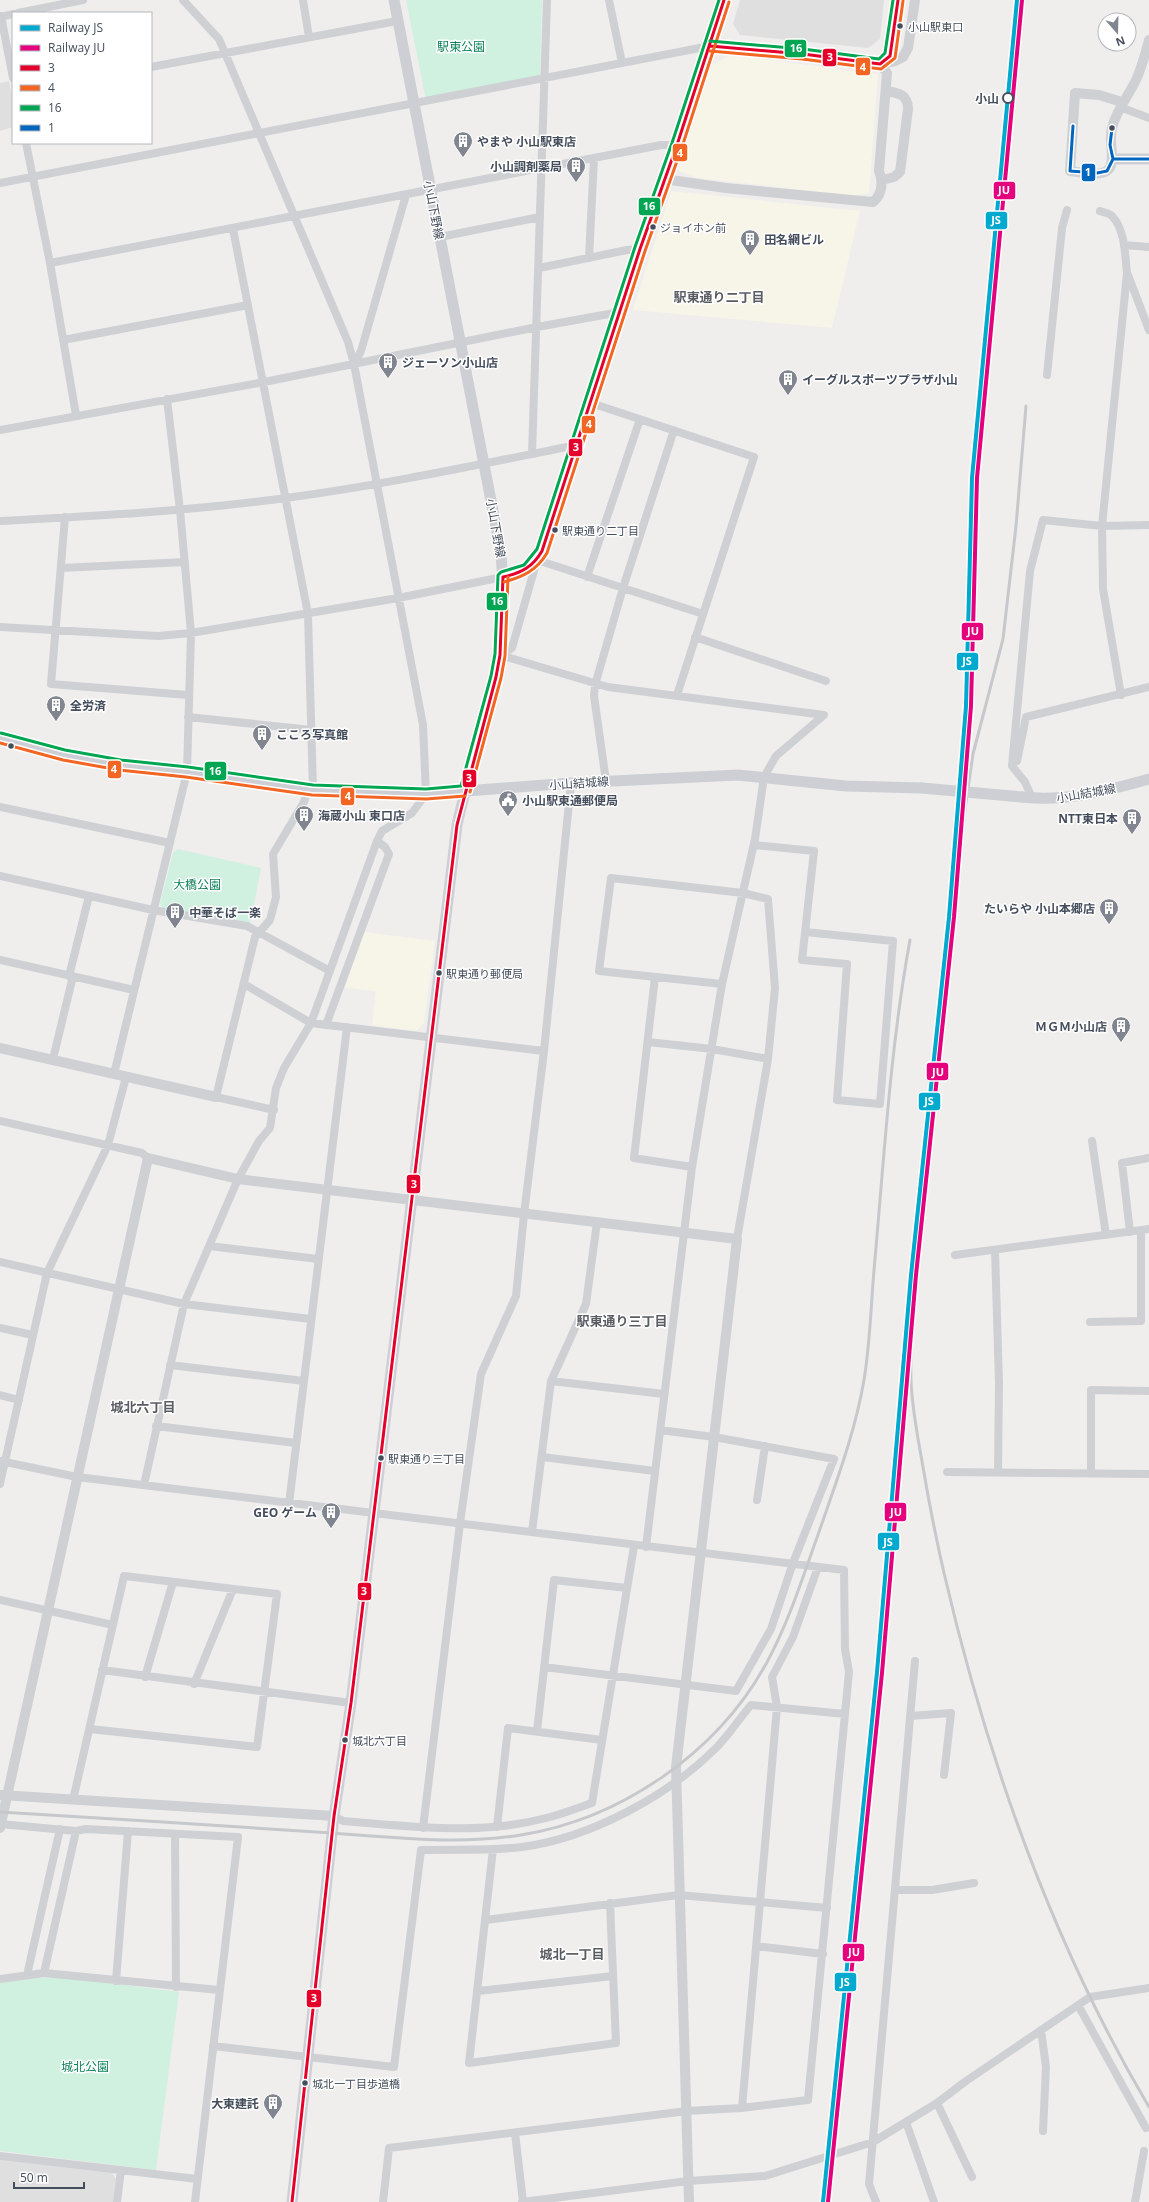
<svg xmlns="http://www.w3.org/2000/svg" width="1149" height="2202" font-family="'Open Sans','Noto Sans JP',sans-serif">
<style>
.commercial{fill:#f7f4e8}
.education{fill:#e0dfe0}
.green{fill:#d0f0e0}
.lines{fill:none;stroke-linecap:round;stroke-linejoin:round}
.minor{stroke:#ced0d4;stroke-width:8}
.tertiary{stroke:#ced0d4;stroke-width:10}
.secondary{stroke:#cdcfd4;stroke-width:11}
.rail{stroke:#c6c8cb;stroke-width:3}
.secondary-bridge{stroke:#cdcfd4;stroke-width:11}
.bus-1-casing{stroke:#fff;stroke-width:6}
.bus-2-casing{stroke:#fff;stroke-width:6}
.bus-3-casing{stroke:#fff;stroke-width:6}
.bus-4-casing{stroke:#fff;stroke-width:6}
.bus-1{stroke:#e4002b;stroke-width:3}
.bus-2{stroke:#f26522;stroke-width:3}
.bus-3{stroke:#00a651;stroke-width:3}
.bus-4{stroke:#0065bd;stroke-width:3}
.rail-1-casing{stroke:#fff;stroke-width:7}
.rail-2-casing{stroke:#fff;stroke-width:7}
.rail-1{stroke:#00a9ce;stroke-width:4}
.rail-2{stroke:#e5007d;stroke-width:4}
.bus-dot{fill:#444d5c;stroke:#fff;stroke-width:1.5}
.stop-dot{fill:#fff;stroke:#444d5c;stroke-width:2}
.labels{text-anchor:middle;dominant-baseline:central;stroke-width:3;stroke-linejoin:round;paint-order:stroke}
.bus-label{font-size:11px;fill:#444d5c;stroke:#fff;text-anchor:start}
.park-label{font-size:12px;fill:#0f8259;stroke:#fff}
.stop-label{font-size:12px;font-weight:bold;fill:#444d5c;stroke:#fff;text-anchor:end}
.poi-label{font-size:12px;font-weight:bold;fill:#444d5c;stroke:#fff;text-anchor:start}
.street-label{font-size:12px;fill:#444d5c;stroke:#fff}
.neighbourhood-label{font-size:13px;font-weight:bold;fill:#595c62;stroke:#fff}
.line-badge{stroke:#fff;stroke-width:1.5}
.badge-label{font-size:11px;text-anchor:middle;font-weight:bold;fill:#fff}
</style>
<rect width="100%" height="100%" fill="#efeeed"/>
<path class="commercial" d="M730,55L878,74L869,193L856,196L697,178L678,170L712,65Z
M671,191L860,211L832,328L633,310Z
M364,932L435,941L424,1023L416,1031L372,1025L376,991L345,988Z"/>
<path class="education" d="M740,0H884L880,39L868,48L740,35L733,24Z
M9,81L13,102V127L0,131V83Z
M0,2160L112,2173L116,2179L113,2202H0Z"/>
<path class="green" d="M406,0H542L540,76L426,100Z
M178,849L261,868L250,924L164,909L160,904L173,853Z
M62,1977L179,1992L156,2170L0,2151V1983L34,1978Z"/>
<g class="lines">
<path class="minor" d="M303,0L309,37
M609,0L622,63
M18,13L83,0
M1,16L13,78
M0,17L13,14
M151,67L397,21
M1120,107L1149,118
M26,143L50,263L76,415
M0,183L710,46
M1100,211C1104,212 1109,213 1112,216C1125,229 1125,255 1127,273L1102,526L1103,589L1121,695
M233,229L308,614L313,790
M440,237L540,217
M1124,245L1149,247
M589,258L594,158
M50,263L661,145H677
M539,268L627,250L640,249
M1128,275L1149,330
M63,340L248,305
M354,364L361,351L406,195
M1047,375L1062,228L1067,210
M591,403L754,457L677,695
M0,430L264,382L537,327L620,312
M532,454L547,0
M65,517L51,684L188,695
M0,521C95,516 191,511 286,498C384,485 481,464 577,445
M61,568L185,562
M587,577L640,419
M0,627L158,636L191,633L398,598L503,577
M695,637L826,681
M500,655L608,687L824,715L776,756L764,777L755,839L722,984L692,1167L646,1547
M500,655L512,648L537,560L703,614
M188,717L312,730
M1017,761L1026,717L1149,687
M606,781L594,696L595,685L623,588L674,430
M1032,798L1025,782L1012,766L1030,571L1043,520L1102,526L1149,525
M0,807L170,843
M754,845L814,851L802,960L847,964L837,1100L880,1104L893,941L805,932
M0,876L153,910L247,926L330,971
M0,960L134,990
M69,976L89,896
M655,977L634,1158L692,1167
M244,984L311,1023L544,1051
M722,984L599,971L611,878L743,893L768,899L775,988L768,1059L737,1239
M326,1025L389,854L385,847L377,841
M648,1042L712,1049L768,1059
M53,1059L73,976
M114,1074L187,772L191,633L180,510L167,399
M274,1110L216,1097L255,937L270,920L276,897L273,854L304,802L308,789
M0,1121L142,1153L148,1158
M1092,1141L1106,1235
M1130,1232L1122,1163L1149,1158
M209,1246L318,1259
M995,1250L999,1383L998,1472
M955,1255L1149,1229
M0,1262L184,1304L311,1319
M1090,1322L1141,1321V1230
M0,1328L33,1335
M170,1365L304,1381
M551,1381L664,1394
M0,1395L19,1400
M156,1426L296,1443
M542,1457L655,1471
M0,1461L77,1477L844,1570L845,1649L849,1672L808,2100L742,2108L687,2111L389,2148L383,2202
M947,1472L1149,1474
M1091,1473V1390L1149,1391
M0,1484L47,1273L108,1145L126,1077
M144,1485L184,1304L238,1179L259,1141L270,1128L276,1088L284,1068L311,1023L377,841L382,831L412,813L426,794L423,725L354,364L348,342L219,39L183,0
M757,1500L765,1446
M289,1504L347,1027
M532,1532L551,1381L586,1304L597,1222
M0,1600L113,1625
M544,1667L736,1691L771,1629L793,1563L834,1459L714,1437L660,1430
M102,1670L351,1703
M145,1677L173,1582
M194,1684L233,1589
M910,1716L951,1713L944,1775
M537,1731L554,1580L627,1588
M73,1800L124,1576L277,1594L257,1747L90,1729
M334,1816L343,1821C410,1826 479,1836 546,1818C562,1814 577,1808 592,1803L634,1546
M0,1824L76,1831L86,1829L238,1837L195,2202
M497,1827L508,1728L602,1740
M423,1828L460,1523L481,1374L516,1296L524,1214L544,1051L571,783
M175,1834L176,1987
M493,1849L469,2063L616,2043L610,1903
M895,1890H932L974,1883
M486,1920L679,1895L827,1908
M756,1946L823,1954
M44,1973L76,1831
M27,1975L60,1829
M0,1979L44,1973L219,1990
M116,1981L128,1831
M478,1991L613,1976
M1078,2005L1146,2128
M1041,2030L1046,2067L1043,2131
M213,2046L394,2067L421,1850C455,1849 489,1851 522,1847C590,1838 668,1796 716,1748C729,1735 739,1719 751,1705L845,1714
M937,2103L972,2177
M742,2108L777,1707L772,1677L793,1637L818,1567
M906,2122L934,2202
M515,2133L523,2202
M0,2156L197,2179
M117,2202L121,2170
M522,2202L688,2181L765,2176L873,2142L937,2103L966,2081L1090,1997L1149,1988
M876,2202L869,2184L915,1661
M1135,2202L1144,2151"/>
<path class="tertiary" d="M710,46L803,54L880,64L895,61L903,57L908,48L915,0
M881,63L890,56L898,0
M1122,102L1099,95L1075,93L1070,171C1079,172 1102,178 1109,169C1116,160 1108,141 1112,128C1116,111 1126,99 1134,84C1141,71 1145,55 1149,40
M664,179L726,188L873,202C883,194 883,181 879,171L887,73L880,64
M882,180L894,177L900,172L908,109C908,94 898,93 886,91
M503,577C522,573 533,568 542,551L640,249L677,145L724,0
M0,1048L216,1097
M1,1795L334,1816
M0,1828L148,1158L238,1179L737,1239L676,1767L689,2202"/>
<path class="secondary" d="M1113,159H1149
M0,738L64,755L120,765L187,772L313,790L426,794L571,783L738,775L846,786L922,788
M1022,797C1068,802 1105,791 1149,779
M292,2202L334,1816L351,1703L457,825C468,775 485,727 496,677C504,640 505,585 500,547L394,0"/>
<path class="rail" d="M1026,406L1016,526L1003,639L973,754L965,809C953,923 941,1037 928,1151C920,1227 909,1304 911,1380C912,1410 918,1438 923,1467C929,1503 936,1538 944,1573C987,1758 1052,1943 1149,2107
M0,1812C105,1818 211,1825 316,1832C384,1836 454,1846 521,1835C621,1819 717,1753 766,1664C789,1622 803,1576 819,1532C836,1482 855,1433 864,1380C870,1344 871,1306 874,1270C884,1160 890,1049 910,940"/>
<path class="secondary-bridge" d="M922,788L1022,797"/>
<defs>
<path id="bus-1" d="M710,46L803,54L880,64L890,56L898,0
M503,577C521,573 533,567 542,551L640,249L677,145L724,0
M292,2202L334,1816L351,1703L457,825L496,677L500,655L503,577"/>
<path id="bus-2" d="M710,51L802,59L881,69L895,58L903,1
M504,582C523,577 537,570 547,553L645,251L682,147L729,2
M0,743L63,760L119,770L186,777L312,795L426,799L465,796
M470,792L501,678L505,656L508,577"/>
<path id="bus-3" d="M710,41L803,49L879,59L885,53L893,0
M1,733L65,750L121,760L188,767L313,785L426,789L461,786L491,676L495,654L498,575L501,572L524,565L537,549L635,247L672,143L719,0"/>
<path id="bus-4" d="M1073,126L1070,171L1097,173L1107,171L1113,159L1110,145L1112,128
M1113,159H1149"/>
</defs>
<use href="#bus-1" class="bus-1-casing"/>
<use href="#bus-2" class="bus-2-casing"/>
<use href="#bus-3" class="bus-3-casing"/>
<use href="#bus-4" class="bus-4-casing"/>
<use href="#bus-1" class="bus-1"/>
<use href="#bus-2" class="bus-2"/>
<use href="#bus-3" class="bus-3"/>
<use href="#bus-4" class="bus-4"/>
<defs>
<path id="rail-1" d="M823,2202L877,1672L911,1275L949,917L966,706L972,478L1017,0"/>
<path id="rail-2" d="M828,2202L882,1673L916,1275L954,917L971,706L977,478L1022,0"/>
</defs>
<use href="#rail-1" class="rail-1-casing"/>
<use href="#rail-2" class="rail-2-casing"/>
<use href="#rail-1" class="rail-1"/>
<use href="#rail-2" class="rail-2"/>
</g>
<defs>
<symbol id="building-pin" viewBox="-11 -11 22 30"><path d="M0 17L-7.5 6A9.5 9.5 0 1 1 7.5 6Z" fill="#80858f" stroke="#fff"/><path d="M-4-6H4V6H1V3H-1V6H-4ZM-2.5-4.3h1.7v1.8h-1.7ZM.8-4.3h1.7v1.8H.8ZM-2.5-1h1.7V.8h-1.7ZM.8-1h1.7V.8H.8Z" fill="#fff"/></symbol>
<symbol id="civic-pin" viewBox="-11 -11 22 30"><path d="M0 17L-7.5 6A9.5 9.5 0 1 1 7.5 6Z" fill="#80858f" stroke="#fff"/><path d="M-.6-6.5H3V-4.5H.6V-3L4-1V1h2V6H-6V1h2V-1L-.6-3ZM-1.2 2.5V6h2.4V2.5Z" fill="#fff"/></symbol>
</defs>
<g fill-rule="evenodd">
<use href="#building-pin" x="452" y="130" width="22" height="30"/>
<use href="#building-pin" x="565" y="155" width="22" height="30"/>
<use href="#building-pin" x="739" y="228" width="22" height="30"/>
<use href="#building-pin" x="377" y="351" width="22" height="30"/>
<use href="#building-pin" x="777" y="368" width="22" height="30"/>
<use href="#building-pin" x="45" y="694" width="22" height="30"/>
<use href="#building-pin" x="251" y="723" width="22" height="30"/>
<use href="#civic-pin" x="497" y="789" width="22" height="30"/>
<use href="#building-pin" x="293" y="804" width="22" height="30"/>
<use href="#building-pin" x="1121" y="807" width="22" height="30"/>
<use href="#building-pin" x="1098" y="897" width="22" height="30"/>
<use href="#building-pin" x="164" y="901" width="22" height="30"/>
<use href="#building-pin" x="1110" y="1015" width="22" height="30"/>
<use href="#building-pin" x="320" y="1501" width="22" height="30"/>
<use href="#building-pin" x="262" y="2092" width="22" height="30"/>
</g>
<g class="bus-dot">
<circle cx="900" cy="26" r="3.5"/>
<circle cx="1112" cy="128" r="3.5"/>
<circle cx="653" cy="227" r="3.5"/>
<circle cx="555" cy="530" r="3.5"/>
<circle cx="11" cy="746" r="3.5"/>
<circle cx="439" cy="973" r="3.5"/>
<circle cx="381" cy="1458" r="3.5"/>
<circle cx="345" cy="1740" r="3.5"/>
<circle cx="305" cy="2083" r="3.5"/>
</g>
<circle class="stop-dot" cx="1008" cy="98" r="5"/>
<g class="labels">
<g class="bus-label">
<text x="908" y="26">小山駅東口</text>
<text x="660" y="227">ジョイホン前</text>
<text x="562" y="530">駅東通り二丁目</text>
<text x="446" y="973">駅東通り郵便局</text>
<text x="388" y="1458">駅東通り三丁目</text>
<text x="352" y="1740">城北六丁目</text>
<text x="312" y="2083">城北一丁目歩道橋</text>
</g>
<g class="park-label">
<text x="461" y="46">駅東公園</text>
<text x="197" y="884">大橋公園</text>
<text x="85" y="2066">城北公園</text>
</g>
<g class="stop-label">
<text x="999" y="98">小山</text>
</g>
<g class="poi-label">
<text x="477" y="141">やまや 小山駅東店</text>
<text x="562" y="166" text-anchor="end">小山調剤薬局</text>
<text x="764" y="239">田名網ビル</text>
<text x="402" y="362">ジェーソン小山店</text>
<text x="802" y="379">イーグルスポーツプラザ小山</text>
<text x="70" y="705">全労済</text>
<text x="276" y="734">こころ写真館</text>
<text x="522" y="800">小山駅東通郵便局</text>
<text x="318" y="815">海蔵小山 東口店</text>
<text x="1118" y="818" text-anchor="end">NTT東日本</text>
<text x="1095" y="908" text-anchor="end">たいらや 小山本郷店</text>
<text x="189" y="912">中華そば一楽</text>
<text x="1107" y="1026" text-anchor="end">ＭＧＭ小山店</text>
<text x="317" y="1512" text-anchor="end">GEO ゲーム</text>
<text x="259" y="2103" text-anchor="end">大東建託</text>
</g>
<g class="street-label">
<text transform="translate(434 210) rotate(79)">小山下野線</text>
<text transform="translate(496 528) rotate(80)">小山下野線</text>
<text transform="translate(579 783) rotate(-4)">小山結城線</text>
<text transform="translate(1086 793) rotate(-10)">小山結城線</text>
</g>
<g class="neighbourhood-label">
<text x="719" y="297">駅東通り二丁目</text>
<text x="622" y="1321">駅東通り三丁目</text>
<text x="143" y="1407">城北六丁目</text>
<text x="572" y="1954">城北一丁目</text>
</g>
</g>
<g class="line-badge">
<rect x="784" y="39" width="23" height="19" rx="4" fill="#00a651"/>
<rect x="822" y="48" width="15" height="19" rx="4" fill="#e4002b"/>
<rect x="855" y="57" width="16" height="19" rx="4" fill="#f26522"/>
<rect x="672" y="143" width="16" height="19" rx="4" fill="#f26522"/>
<rect x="1081" y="163" width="15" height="19" rx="4" fill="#0065bd"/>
<rect x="993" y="181" width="23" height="19" rx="4" fill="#e5007d"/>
<rect x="638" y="197" width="23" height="19" rx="4" fill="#00a651"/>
<rect x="985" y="211" width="23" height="19" rx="4" fill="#00a9ce"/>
<rect x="581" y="415" width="15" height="19" rx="4" fill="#f26522"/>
<rect x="568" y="438" width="15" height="19" rx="4" fill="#e4002b"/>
<rect x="486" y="592" width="22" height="19" rx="4" fill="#00a651"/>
<rect x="961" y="622" width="23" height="19" rx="4" fill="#e5007d"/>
<rect x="956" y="652" width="23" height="19" rx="4" fill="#00a9ce"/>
<rect x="107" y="760" width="15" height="19" rx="4" fill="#f26522"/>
<rect x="204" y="761" width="23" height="20" rx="4" fill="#00a651"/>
<rect x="462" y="769" width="15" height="19" rx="4" fill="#e4002b"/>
<rect x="340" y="787" width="15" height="19" rx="4" fill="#f26522"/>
<rect x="926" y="1062" width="23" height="19" rx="4" fill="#e5007d"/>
<rect x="918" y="1092" width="23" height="19" rx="4" fill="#00a9ce"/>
<rect x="406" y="1174" width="15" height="20" rx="4" fill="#e4002b"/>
<rect x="884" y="1502" width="23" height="20" rx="4" fill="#e5007d"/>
<rect x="877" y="1532" width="23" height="19" rx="4" fill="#00a9ce"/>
<rect x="357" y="1582" width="15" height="19" rx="4" fill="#e4002b"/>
<rect x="842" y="1943" width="23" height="19" rx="4" fill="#e5007d"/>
<rect x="834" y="1972" width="23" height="20" rx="4" fill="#00a9ce"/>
<rect x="306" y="1989" width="16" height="19" rx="4" fill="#e4002b"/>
</g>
<g class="badge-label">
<text x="796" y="52">16</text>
<text x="830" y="61">3</text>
<text x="863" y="71">4</text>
<text x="680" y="157">4</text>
<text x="1088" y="176">1</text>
<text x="1004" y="194">JU</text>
<text x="649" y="210">16</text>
<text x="996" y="224">JS</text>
<text x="589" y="428">4</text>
<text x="576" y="451">3</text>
<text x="497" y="605">16</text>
<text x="973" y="635">JU</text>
<text x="967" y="665">JS</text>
<text x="114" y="773">4</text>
<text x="215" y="775">16</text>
<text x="469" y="782">3</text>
<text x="348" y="800">4</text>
<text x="938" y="1076">JU</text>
<text x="929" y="1105">JS</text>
<text x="414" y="1188">3</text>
<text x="896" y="1516">JU</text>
<text x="888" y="1546">JS</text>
<text x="364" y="1595">3</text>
<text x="854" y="1956">JU</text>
<text x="845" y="1986">JS</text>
<text x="314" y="2002">3</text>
</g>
<rect x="12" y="12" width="140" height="132" fill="#ffffff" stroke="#b4b8be"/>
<rect x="20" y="25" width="20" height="6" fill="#00a9ce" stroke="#b4b8be"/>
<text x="48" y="32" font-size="12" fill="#444d5c">Railway JS</text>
<rect x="20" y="45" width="20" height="6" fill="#e5007d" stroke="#b4b8be"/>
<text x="48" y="52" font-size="12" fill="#444d5c">Railway JU</text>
<rect x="20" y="65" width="20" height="6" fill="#e4002b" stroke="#b4b8be"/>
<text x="48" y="72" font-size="12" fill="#444d5c">3</text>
<rect x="20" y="85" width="20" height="6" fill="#f26522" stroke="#b4b8be"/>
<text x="48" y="92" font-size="12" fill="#444d5c">4</text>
<rect x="20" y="105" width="20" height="6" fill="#00a651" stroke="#b4b8be"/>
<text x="48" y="112" font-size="12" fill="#444d5c">16</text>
<rect x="20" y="125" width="20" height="6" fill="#0065bd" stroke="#b4b8be"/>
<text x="48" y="132" font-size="12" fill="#444d5c">1</text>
<g transform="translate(1117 32) rotate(160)"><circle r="19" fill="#ffffff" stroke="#b4b8be"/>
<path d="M0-3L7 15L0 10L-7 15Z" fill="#80858f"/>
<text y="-6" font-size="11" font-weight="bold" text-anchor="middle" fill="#444d5c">N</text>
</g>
<path d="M14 2182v6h70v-6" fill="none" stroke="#444d5c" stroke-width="2"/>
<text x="20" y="2182" font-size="12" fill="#444d5c" stroke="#ffffff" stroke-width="3" paint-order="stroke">50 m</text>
</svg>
